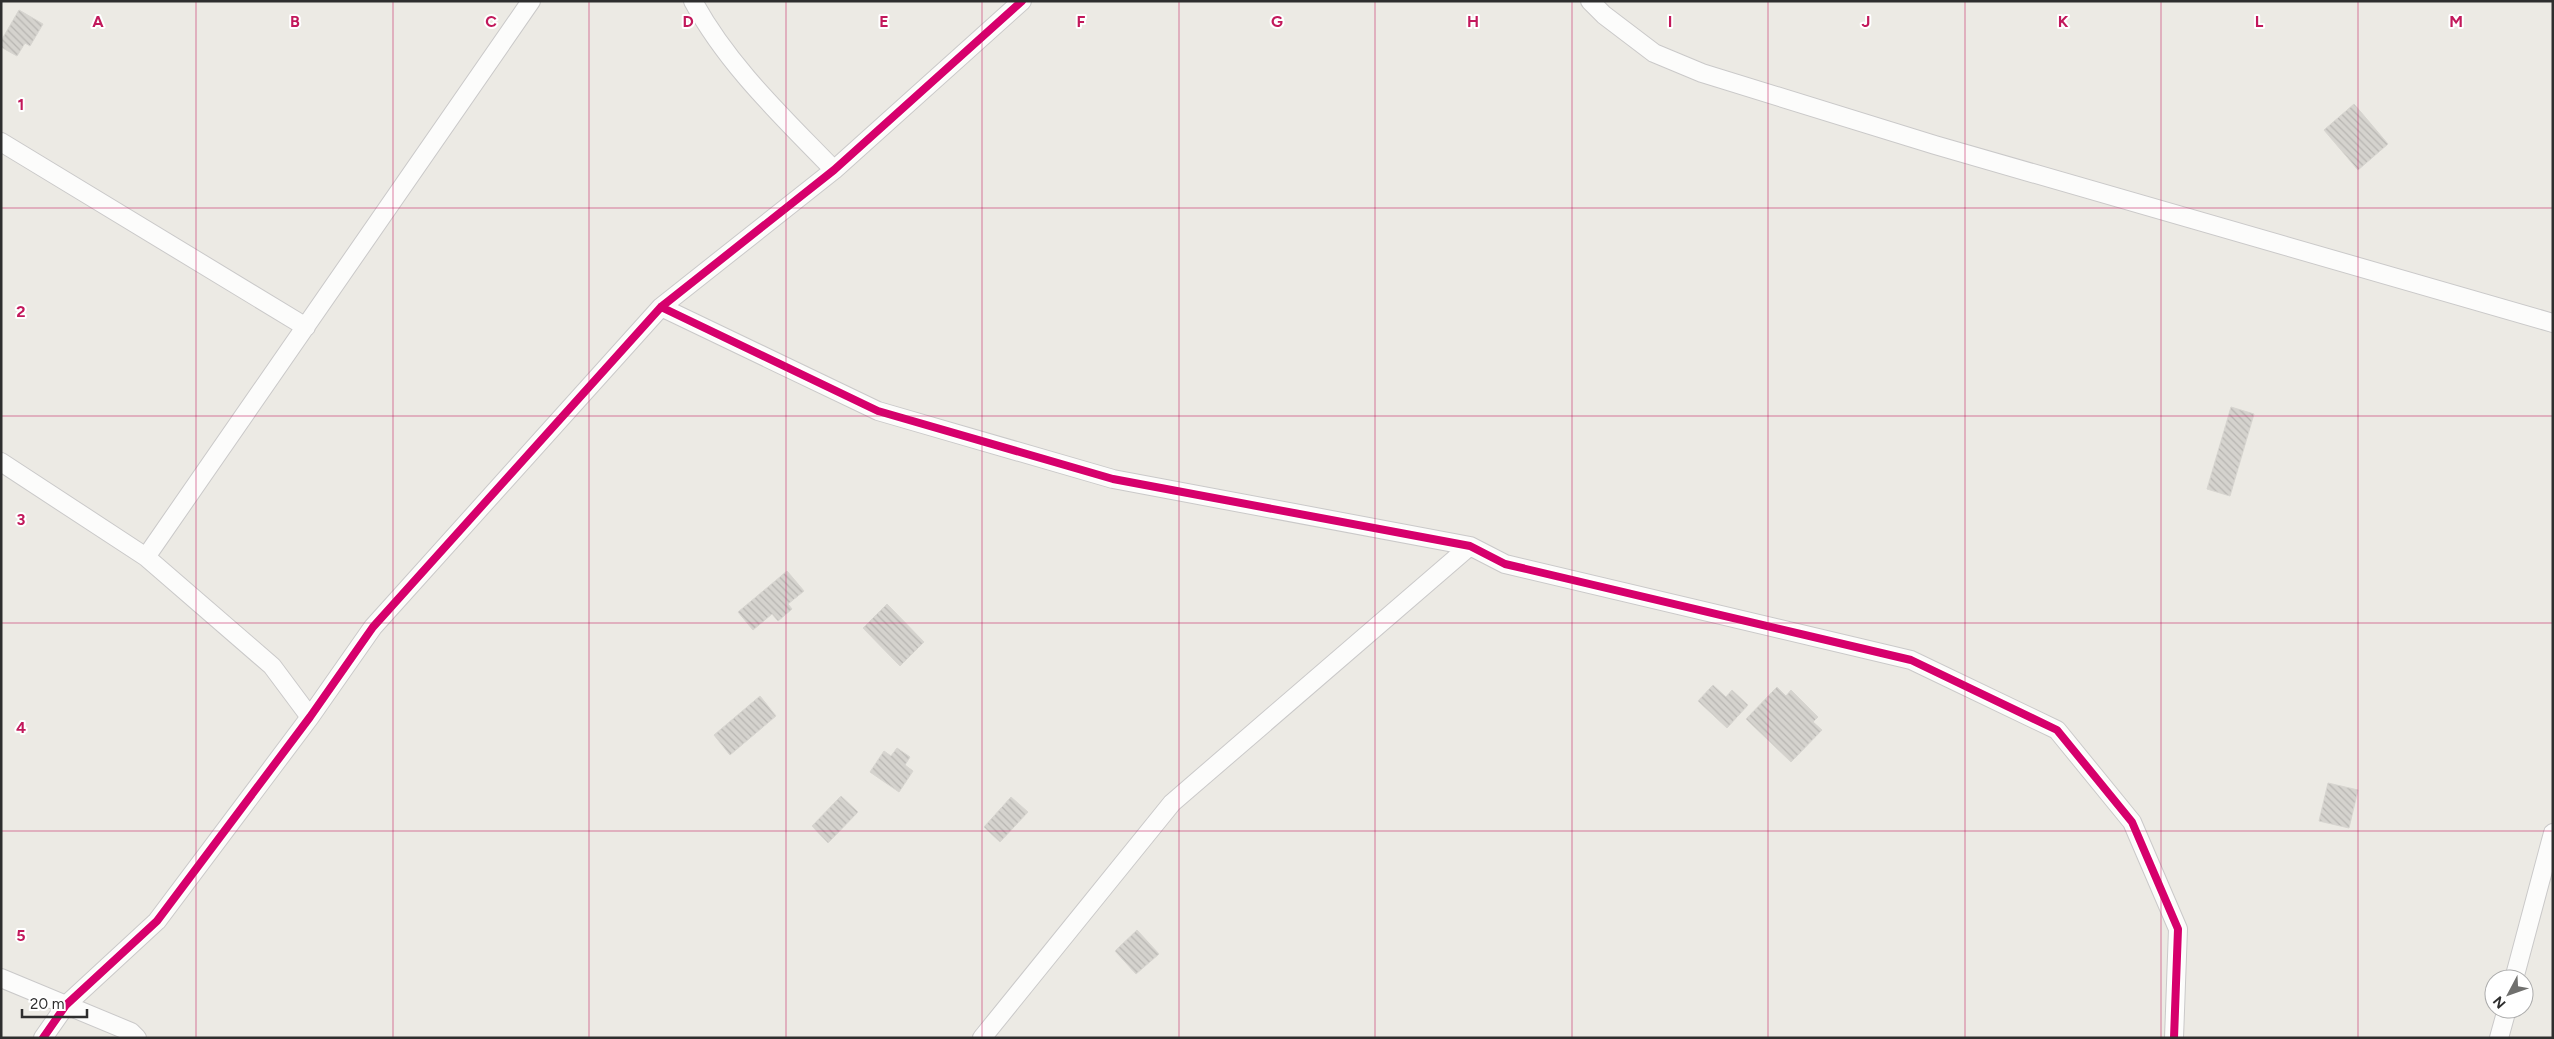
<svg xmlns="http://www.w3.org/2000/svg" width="2554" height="1039" font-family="Figtree,sans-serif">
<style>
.building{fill:url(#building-back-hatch);stroke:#d7d5d0}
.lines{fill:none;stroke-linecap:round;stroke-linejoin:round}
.minor-casing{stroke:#cac9c9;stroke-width:20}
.minor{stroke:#fcfcfb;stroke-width:18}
.cycleway-casing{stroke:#fff;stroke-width:11}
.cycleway{stroke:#d6006c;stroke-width:8}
.grid{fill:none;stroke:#c2185b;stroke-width:1;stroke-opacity:0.55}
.grid-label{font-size:16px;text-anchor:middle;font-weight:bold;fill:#c2185b;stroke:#fff;stroke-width:4;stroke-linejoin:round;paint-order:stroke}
</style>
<defs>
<pattern id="building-back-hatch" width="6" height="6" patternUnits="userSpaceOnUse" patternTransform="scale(1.25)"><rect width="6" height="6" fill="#d5d3ce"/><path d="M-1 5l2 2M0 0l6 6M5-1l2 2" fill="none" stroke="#b7b5b1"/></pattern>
</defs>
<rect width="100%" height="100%" fill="#eceae4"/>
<path class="building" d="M19,10L43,24L30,46L25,43L17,56L1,47V41Z
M2354,104L2388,144L2358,170L2324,130Z
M2231,407L2254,414L2230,496L2207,489Z
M787,571L804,591L788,604L792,609L778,621L772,614L753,630L738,612Z
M887,604L924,642L900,666L863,628Z
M1713,685L1726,697L1732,690L1748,705L1727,728L1698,701Z
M1777,687L1786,696L1791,690L1818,717L1813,722L1822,730L1791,762L1746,719Z
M760,696L776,716L730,755L714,735Z
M897,748L910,757L905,765L913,771L899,792L870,772L884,751L891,756Z
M2328,783L2358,790L2349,828L2319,821Z
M841,796L858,812L828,843L812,826Z
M1011,797L1028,812L1000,842L984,827Z
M1137,930L1159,954L1136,974L1115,951Z"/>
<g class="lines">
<defs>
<path id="minor" d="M693,1C728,66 784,118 834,170
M1590,1L1604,15L1654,53L1702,73L1935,145L2553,323
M1,142L306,327
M661,307L878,411L1113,479L1470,546L1505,564L1911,660L2057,730L2132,822L2178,929L2174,1038
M1,462L146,557L272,666L310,717
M146,557L531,1
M1,978L131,1032L137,1038
M2514,979L2553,833
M43,1038L66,1005L157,921L310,717L373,627L661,307L834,170L1022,1
M982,1038L1172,803L1470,546
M2499,1038L2507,1009"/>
</defs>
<use href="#minor" class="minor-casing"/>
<use href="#minor" class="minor"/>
<defs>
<path id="cycleway" d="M661,307L878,411L1113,479L1470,546L1505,564L1911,660L2057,730L2132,822L2178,929L2174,1038
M43,1038L66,1005L157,921L310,717L373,627L661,307L834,170L1022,1"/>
</defs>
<use href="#cycleway" class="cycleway-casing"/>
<use href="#cycleway" class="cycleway"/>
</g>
<path class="grid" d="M196,1V1038M393,1V1038M589,1V1038M786,1V1038M982,1V1038M1179,1V1038M1375,1V1038M1572,1V1038M1768,1V1038M1965,1V1038M2161,1V1038M2358,1V1038M1,208H2553M1,416H2553M1,623H2553M1,831H2553"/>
<g class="grid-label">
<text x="98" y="27">A</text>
<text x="295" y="27">B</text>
<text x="491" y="27">C</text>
<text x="688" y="27">D</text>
<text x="884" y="27">E</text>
<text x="1081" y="27">F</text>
<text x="1277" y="27">G</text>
<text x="1473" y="27">H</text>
<text x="1670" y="27">I</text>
<text x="1866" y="27">J</text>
<text x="2063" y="27">K</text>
<text x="2259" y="27">L</text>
<text x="2456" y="27">M</text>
<text x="21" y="110">1</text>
<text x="21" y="317">2</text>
<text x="21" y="525">3</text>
<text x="21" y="733">4</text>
<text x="21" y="941">5</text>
</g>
<rect width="2554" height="1039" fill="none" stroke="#2e2e2e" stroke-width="5"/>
<g transform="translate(2509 994) rotate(229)"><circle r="24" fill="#ffffff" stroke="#ababab"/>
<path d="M0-4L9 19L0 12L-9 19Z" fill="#70706e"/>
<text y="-8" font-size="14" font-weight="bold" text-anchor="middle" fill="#2e2e2e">N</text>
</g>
<path d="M22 1009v8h65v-8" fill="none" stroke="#2e2e2e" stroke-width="2.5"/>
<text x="30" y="1009" font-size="15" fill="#2e2e2e" stroke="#ffffff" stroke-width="4" paint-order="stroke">20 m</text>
</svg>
